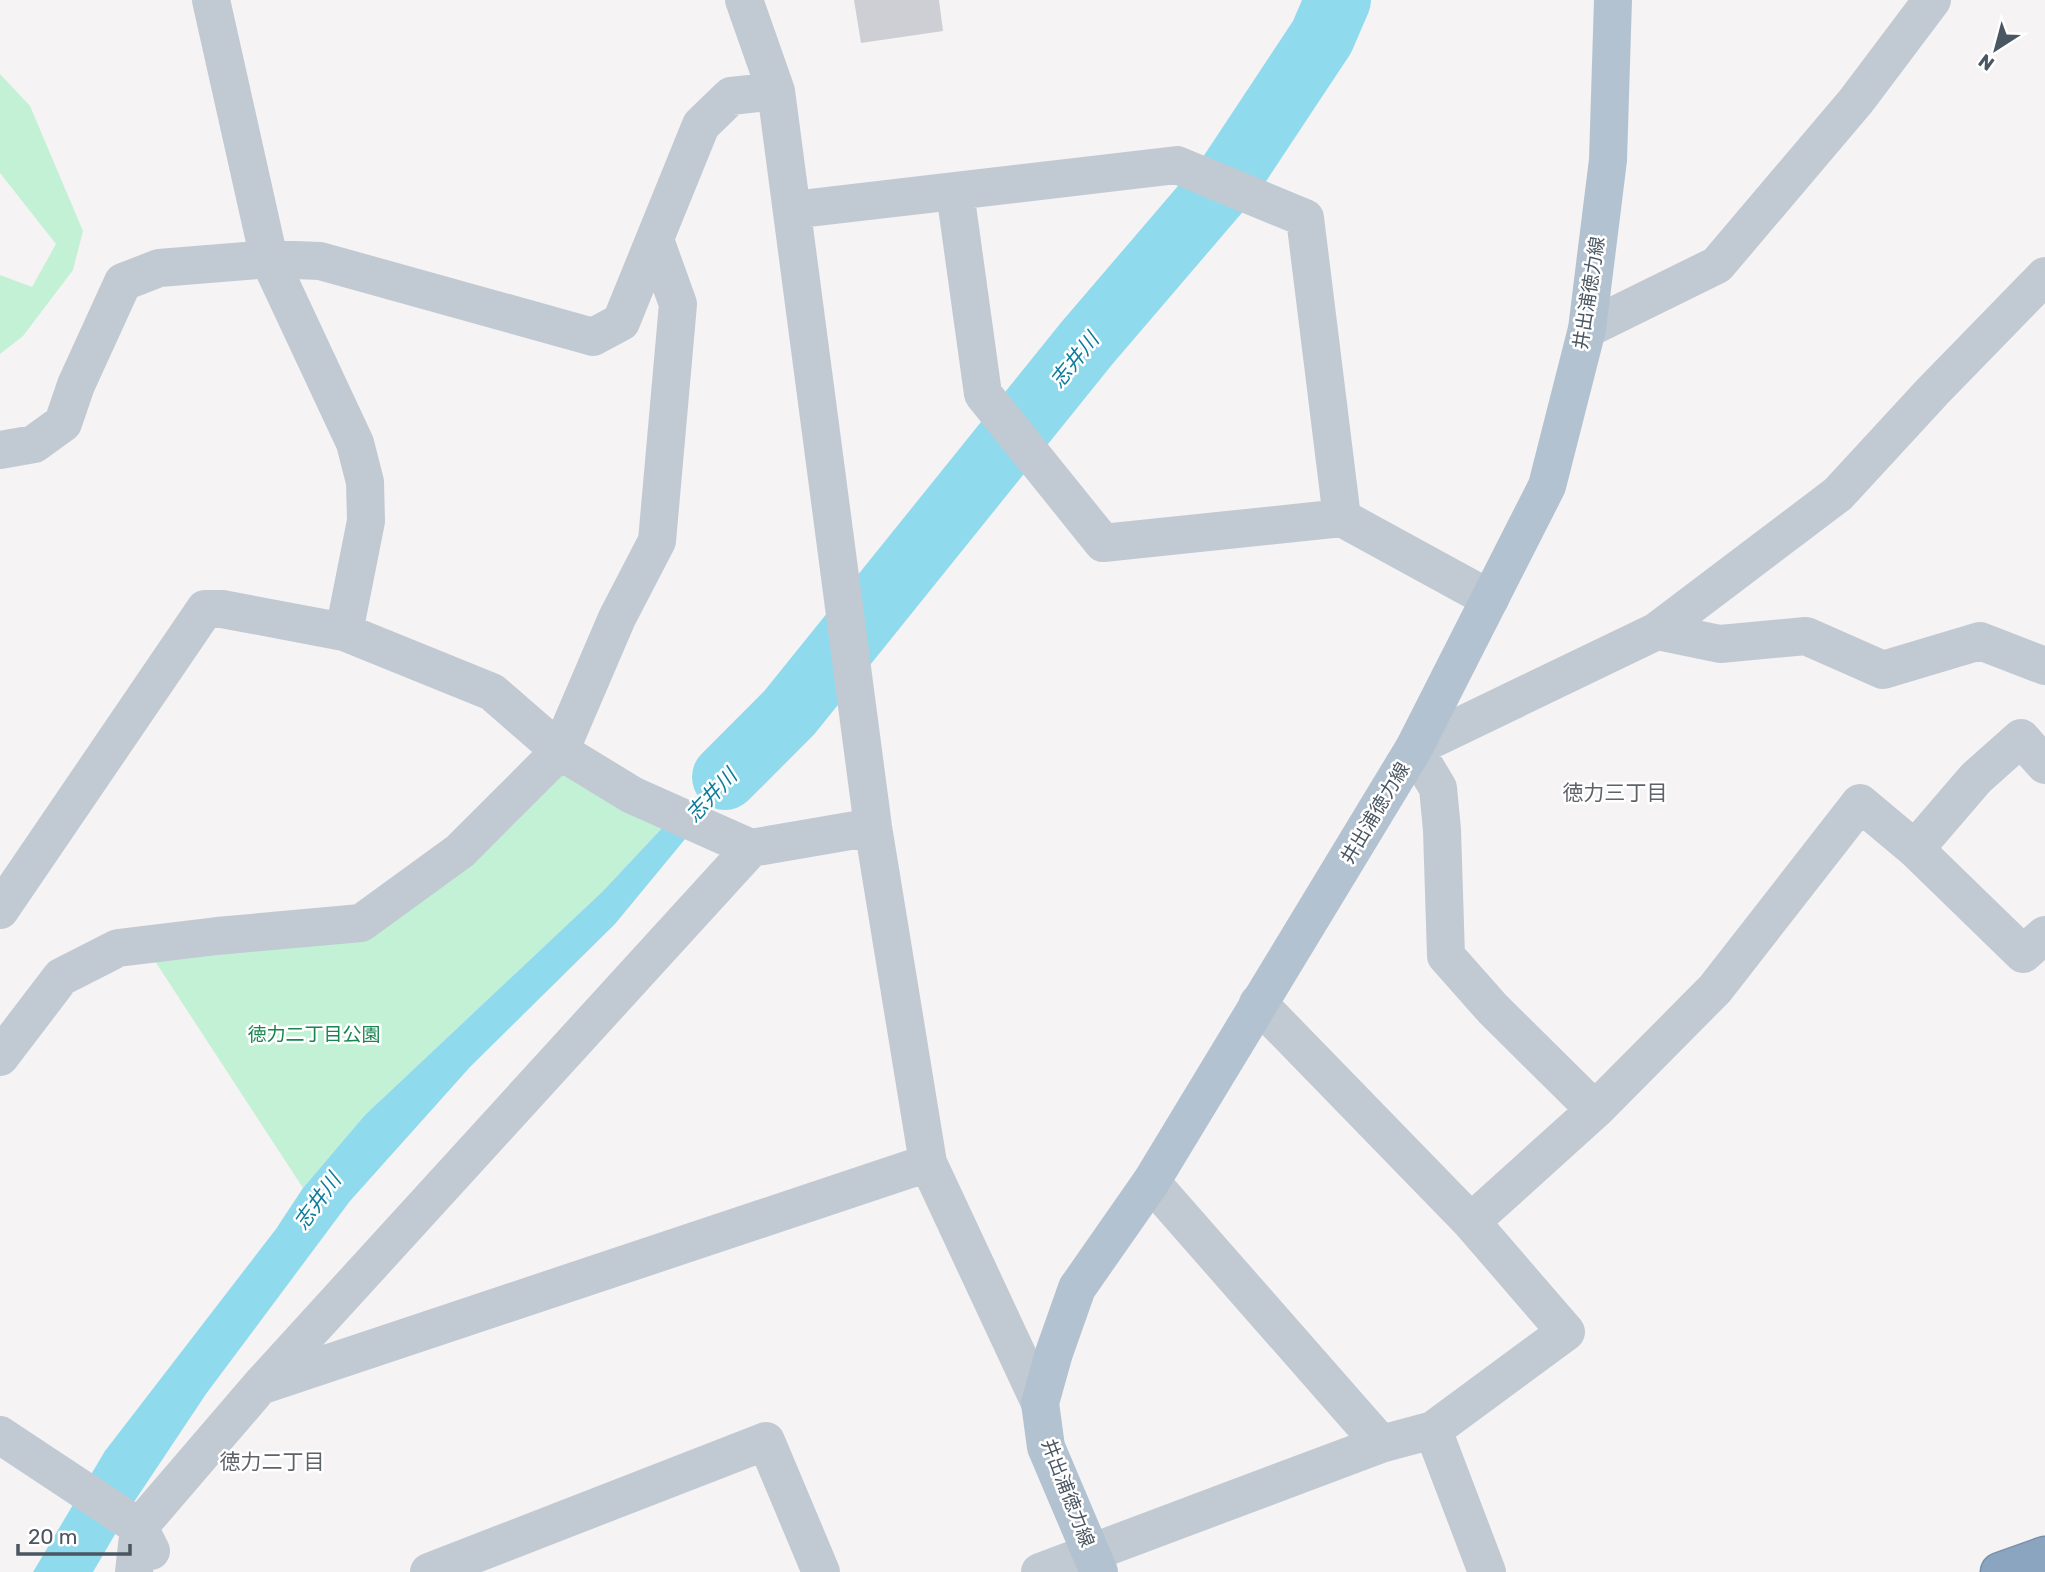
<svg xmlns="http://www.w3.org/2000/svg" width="2045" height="1572" font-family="Rubik,'Noto Sans JP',sans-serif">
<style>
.green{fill:#c3f1d5}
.water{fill:#90daee}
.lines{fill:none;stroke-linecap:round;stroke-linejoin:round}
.river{stroke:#90daee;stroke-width:66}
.building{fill:#cdcfd5}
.highway-casing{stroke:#7690ad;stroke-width:41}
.minor{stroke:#c1cad2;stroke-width:38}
.major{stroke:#b3c2d1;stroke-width:38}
.highway{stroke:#8ba5c1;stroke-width:38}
.labels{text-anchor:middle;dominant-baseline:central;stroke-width:5;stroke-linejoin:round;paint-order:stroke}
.street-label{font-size:19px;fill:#4a5661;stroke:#fff}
.park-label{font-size:19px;fill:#17864f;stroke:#fff}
.water-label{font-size:21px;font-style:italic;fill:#0c7c9b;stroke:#fff}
.neighbourhood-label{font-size:21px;fill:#5f6368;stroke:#fff}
</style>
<rect width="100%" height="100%" fill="#f5f3f3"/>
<path class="green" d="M0,74L30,106L83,231L73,270L23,336L0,354V275L32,287L56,244L0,173Z
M562,765L664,826L603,891L365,1115L303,1188L151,955L347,937Z"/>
<path class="water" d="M789,713L615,924L470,1067L350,1201L206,1394L134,1502L93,1572H33L105,1451L276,1229L303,1188L365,1115L603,891L664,826Z"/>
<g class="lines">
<path class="river" d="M725,777L789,713L1087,343L1230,176L1322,37L1338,0"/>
</g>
<path class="building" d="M854,0H939L943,31L861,43Z"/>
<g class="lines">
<defs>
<path id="highway" d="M2000,1572L2045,1556"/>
</defs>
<use href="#highway" class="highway-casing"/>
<path class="minor" d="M211,0L269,259L355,443L365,482L366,521L344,632
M744,0L776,91L873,827L928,1163L1040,1403
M955,192L983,394L1103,543L1342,518
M792,210L1177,165L1305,218L1342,518L1490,599
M1587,329L1717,265L1856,101L1932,0
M0,450L34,444L63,423L76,385L123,282L159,268L269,259L320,261L593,337L621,322L701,125L731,96L776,91
M1657,631L1720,644L1806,636L1883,670L1980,641L2045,666
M1915,849L1976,778L2021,738L2045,765
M0,910L205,609H222L344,632L492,692L560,751L632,795L751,848L873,827
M0,1057L61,977L118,948L217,936L361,923L460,851L560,751L617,618L657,541L678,304L655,240
M1595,1110L1493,1009L1446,956L1442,830L1438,788L1414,748L1657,631L1838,494L1933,391L2045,276
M1151,1182L1381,1444
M1471,1222L1595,1110L1715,989L1860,803L1915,849L2023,954L2045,935
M263,1385L928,1163
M1433,1430L1487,1572
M0,1435L139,1527L151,1551
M134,1572L139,1527L260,1386L751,848
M429,1572L766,1441L821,1572
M1040,1572L1381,1444L1433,1430L1566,1332L1471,1222L1258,1003"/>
<path class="major" d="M1099,1572L1046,1447L1040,1403L1054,1353L1077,1288L1151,1182L1414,748L1547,486L1587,329L1608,160L1613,0"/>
<use href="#highway" class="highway"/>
</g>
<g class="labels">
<g class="street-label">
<text transform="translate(1589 293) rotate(-81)">井出浦徳力線</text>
<text transform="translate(1375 813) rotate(-59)">井出浦徳力線</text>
<text transform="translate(1068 1493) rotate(69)">井出浦徳力線</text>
</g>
<g class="park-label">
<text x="314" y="1034">徳力二丁目公園</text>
</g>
<g class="water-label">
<text transform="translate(1074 360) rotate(-51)">志井川</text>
<text transform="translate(711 795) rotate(-47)">志井川</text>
<text transform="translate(317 1201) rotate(-54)">志井川</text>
</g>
<g class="neighbourhood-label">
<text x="1615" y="792">徳力三丁目</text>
<text x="272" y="1461">徳力二丁目</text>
</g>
</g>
<g transform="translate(1996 49) rotate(216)" stroke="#ffffff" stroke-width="5" paint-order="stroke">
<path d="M0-5L12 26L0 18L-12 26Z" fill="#4a5661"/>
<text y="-10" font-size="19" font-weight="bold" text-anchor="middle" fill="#4a5661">N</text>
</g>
<path d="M18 1544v10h112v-10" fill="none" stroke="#4a5661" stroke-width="3.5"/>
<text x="28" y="1544" font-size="21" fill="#4a5661" stroke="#ffffff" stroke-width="5" paint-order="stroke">20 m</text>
</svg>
